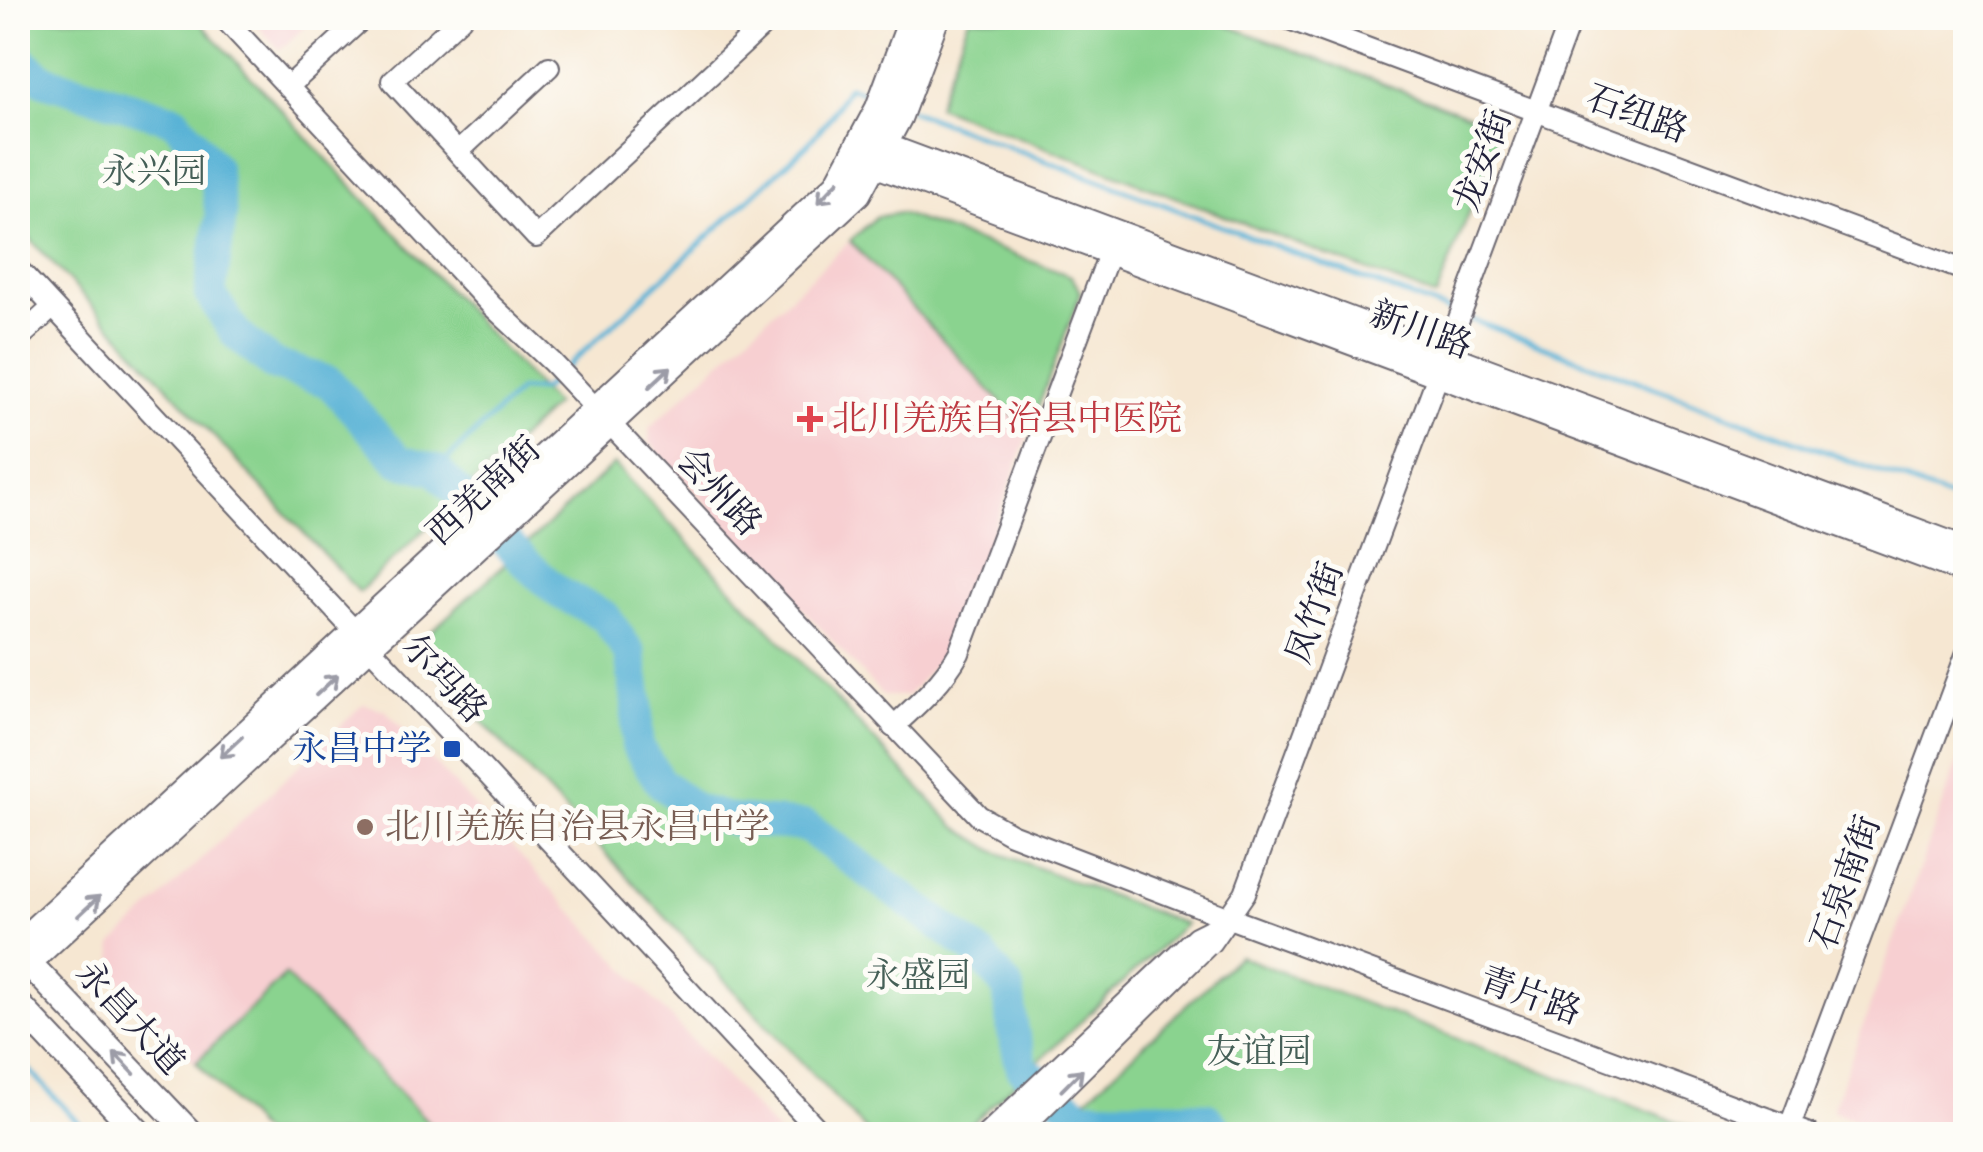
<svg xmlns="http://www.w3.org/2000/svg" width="1983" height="1152" font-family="'IM FELL Double Pica','Noto Serif SC',serif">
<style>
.built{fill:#f7cfd1}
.green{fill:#8ad38f;stroke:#567a65;stroke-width:2.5}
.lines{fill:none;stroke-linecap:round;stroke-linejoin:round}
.stream{stroke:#58b2d6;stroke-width:5}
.river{stroke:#58b2d6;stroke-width:32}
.minor-casing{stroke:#6c6770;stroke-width:24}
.major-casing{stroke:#6c6770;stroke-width:29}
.minor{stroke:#fff;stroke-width:20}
.major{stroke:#fff;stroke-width:25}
.oneway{stroke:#9c9ca7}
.health-dot{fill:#e0444e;stroke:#fdfcf7;stroke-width:4}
.transit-dot{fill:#1a4fb4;stroke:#fdfcf7;stroke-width:4}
.education-dot{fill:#8d6e63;stroke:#fdfcf7;stroke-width:4}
.labels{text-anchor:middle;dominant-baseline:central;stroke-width:10;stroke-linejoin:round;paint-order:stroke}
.street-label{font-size:35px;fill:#22223b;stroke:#fdfcf7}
.park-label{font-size:35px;fill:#466058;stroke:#fdfcf7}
.health-label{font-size:35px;fill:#be3a42;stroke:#fdfcf7;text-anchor:start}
.transit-label{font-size:35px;fill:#164399;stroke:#fdfcf7;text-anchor:end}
.education-label{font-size:35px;fill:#785e54;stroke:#fdfcf7;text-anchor:start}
</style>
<rect width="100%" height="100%" fill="#fdfcf7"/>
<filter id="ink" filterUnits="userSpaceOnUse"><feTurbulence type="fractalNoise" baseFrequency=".01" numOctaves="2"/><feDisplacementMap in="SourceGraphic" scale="20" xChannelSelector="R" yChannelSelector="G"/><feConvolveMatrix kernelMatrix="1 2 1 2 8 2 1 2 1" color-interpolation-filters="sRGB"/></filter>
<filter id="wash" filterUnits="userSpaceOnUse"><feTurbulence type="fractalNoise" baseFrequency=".0048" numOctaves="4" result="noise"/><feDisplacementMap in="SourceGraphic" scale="40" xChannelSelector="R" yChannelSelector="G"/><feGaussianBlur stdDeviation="2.25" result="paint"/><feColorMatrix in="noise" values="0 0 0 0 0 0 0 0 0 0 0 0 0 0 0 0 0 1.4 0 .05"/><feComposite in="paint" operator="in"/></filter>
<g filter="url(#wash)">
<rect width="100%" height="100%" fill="#f6e7d2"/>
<path class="built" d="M250,18H314L280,50Z
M850,241L1029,432L960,621L945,653L907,696H883L650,443L649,428Z
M363,704L385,710L779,1134H261L115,976L112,945Z
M1965,743V1134H1897L1832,1111Z"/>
<path class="green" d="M18,18H196L555,405L359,592L18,226Z
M969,18H1207L1487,122L1497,141L1436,297L937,106Z
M900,213L1071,276L1081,292L1029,432L850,241L876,217Z
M614,464L955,826L996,852L1185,924L961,1134H869L413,648Z
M1239,956L1710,1134H1048Z
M285,975L440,1134H263L196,1062Z"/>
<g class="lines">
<path class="stream" d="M910,110L1457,314
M1467,318L1966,504
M567,367L808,144L831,116L848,87L876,97
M436,470L520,390H542L558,375
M18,1058L89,1134"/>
<path class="river" d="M18,58L44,80L175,120L214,167L221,215L210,294L236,334L272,364L329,382L399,461L436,470L525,562L559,593L605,616L630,654L637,701V746L660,782L695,810L733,820L806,826L981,955L1008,988L1013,1032L1022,1068L1082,1115L1189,1116L1207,1118L1219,1134"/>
</g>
</g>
<g filter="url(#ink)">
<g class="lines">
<defs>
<path id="minor" d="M224,18L492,306L552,362L979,816L1011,834L1229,918L1809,1134
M461,18L392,81L536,237L771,18
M735,18L751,36
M1286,18L1966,271
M288,87L363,18
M458,152L549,67
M18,269L822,1134
M18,339L53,307
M893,727C918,704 942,683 959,653L1115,238
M987,1134L1196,937L1210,930
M1016,1134L1211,942L1245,893L1571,18
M1787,1134L1966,655"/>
<path id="major" d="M870,141L1966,550
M862,159L1966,571
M18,945L837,185L878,109L912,18
M19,953L191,1134
M18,972L858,193L899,117L936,18
M18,1004L140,1134"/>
</defs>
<use href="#minor" class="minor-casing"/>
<use href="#major" class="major-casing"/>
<use href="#minor" class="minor"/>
<use href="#major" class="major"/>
</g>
<defs><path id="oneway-shaft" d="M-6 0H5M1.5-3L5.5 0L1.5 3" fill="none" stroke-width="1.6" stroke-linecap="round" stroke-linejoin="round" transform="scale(2.5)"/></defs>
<g class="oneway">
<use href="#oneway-shaft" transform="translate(828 192) rotate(134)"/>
<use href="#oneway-shaft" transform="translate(660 377) rotate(-43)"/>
<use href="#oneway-shaft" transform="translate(327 685) rotate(-43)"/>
<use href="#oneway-shaft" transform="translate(231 747) rotate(137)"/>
<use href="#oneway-shaft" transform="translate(89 906) rotate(-43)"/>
<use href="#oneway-shaft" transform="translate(124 1063) rotate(-133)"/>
<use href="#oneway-shaft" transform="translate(1072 1080) rotate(-45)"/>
</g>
</g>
<path class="health-dot" d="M805 404h10v10h10v10h-10v10h-10v-10h-10v-10h10z"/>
<rect class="transit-dot" x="442" y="739" width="20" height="20" rx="5"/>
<circle class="education-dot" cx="365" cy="827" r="10"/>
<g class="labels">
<g class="street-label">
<text transform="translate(1637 114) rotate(20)">石纽路</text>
<text transform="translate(1483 161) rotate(-70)">龙安街</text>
<text transform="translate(1421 330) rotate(20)">新川路</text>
<text transform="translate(484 491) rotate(-43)">西羌南街</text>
<text transform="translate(719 492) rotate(47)">会州路</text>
<text transform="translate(1315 613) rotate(-70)">凤竹街</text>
<text transform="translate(444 679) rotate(47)">尔玛路</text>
<text transform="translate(1846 883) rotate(-70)">石泉南街</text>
<text transform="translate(1530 996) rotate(20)">青片路</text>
<text transform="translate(130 1018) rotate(47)">永昌大道</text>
</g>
<g class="park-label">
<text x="154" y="172">永兴园</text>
<text x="918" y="976">永盛园</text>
<text x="1259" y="1052">友谊园</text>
</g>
<g class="health-label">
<text x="832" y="419">北川羌族自治县中医院</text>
</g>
<g class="transit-label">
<text x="432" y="749">永昌中学</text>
</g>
<g class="education-label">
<text x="385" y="827">北川羌族自治县永昌中学</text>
</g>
</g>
<rect width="1983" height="1152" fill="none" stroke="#fdfcf7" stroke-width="60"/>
</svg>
